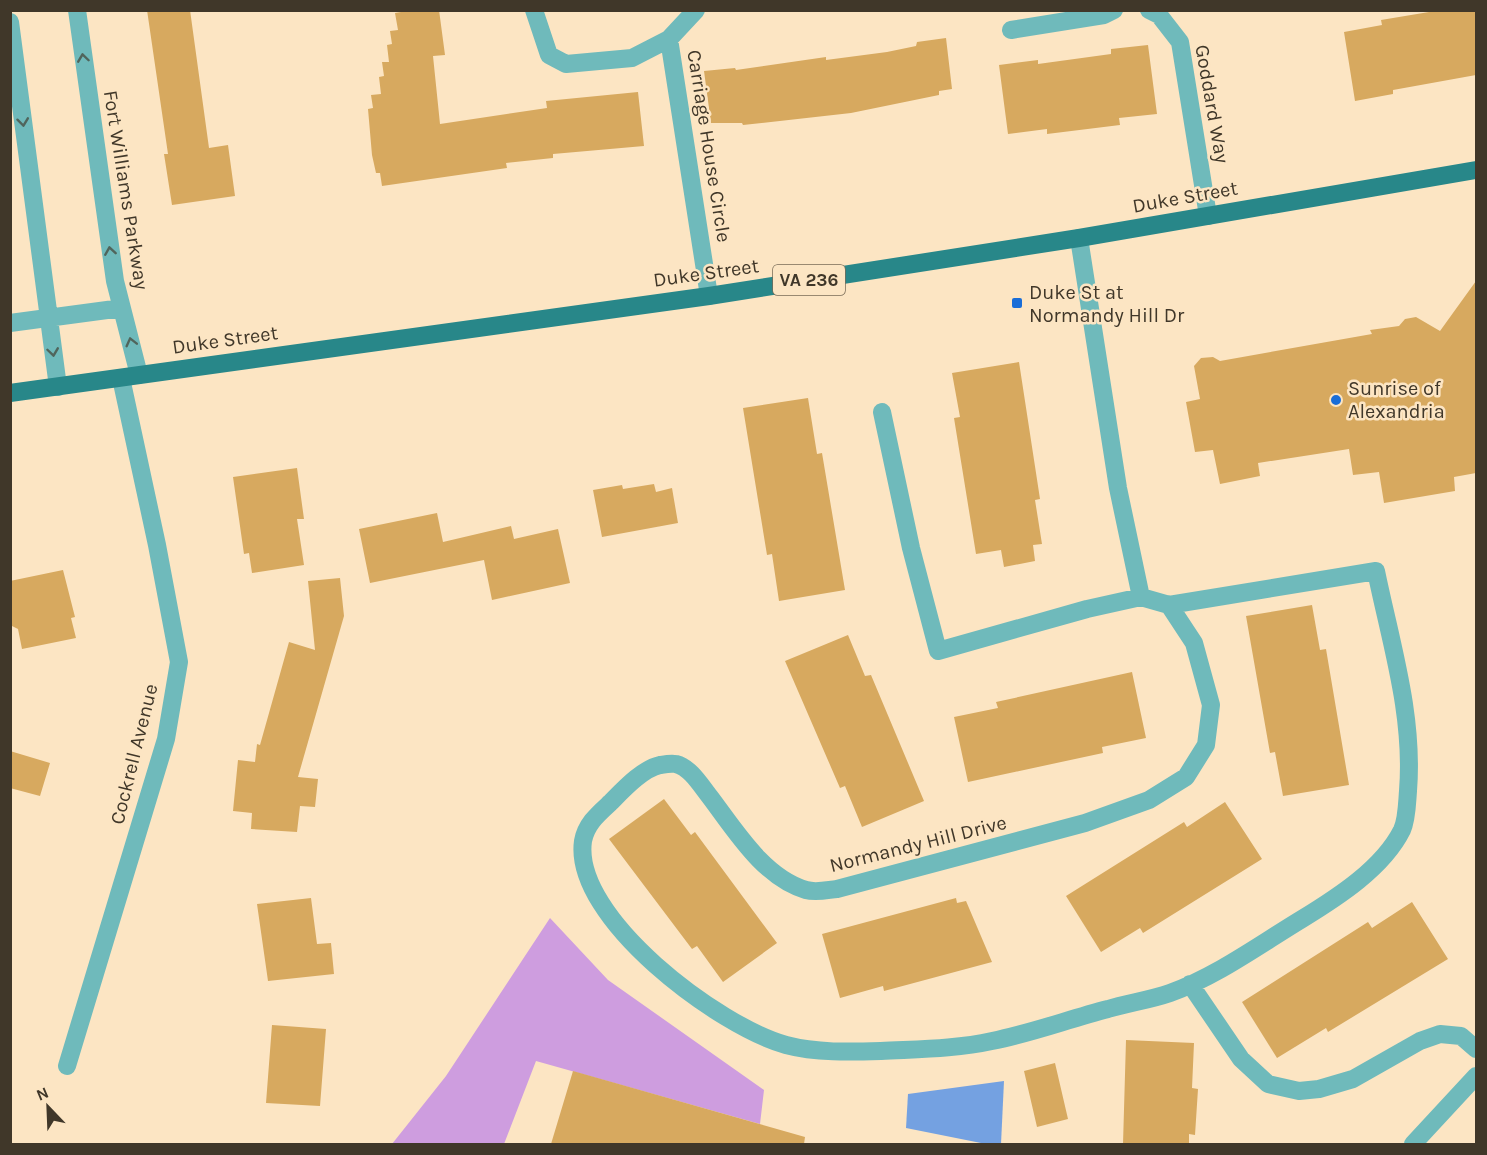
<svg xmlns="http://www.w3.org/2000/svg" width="1487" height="1155" font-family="Karla,sans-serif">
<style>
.forest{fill:#ce9ddf}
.water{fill:#74a1e1}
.building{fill:#d7a95f}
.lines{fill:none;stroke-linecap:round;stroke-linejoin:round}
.minor{stroke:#6fbabb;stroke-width:18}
.major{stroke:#288789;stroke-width:18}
.oneway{stroke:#50655c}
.poi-dot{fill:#196dd7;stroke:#fce5c3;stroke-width:2}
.labels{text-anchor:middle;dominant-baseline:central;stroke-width:5;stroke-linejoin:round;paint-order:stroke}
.shield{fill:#fce5c3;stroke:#786b57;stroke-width:1.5}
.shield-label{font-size:18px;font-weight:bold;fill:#403729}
.street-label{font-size:20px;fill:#403729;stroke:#fce5c3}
.poi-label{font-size:20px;fill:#403729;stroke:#fce5c3;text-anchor:start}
</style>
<rect width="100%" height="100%" fill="#fce5c3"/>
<path class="forest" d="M550,918L608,980L764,1090L760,1124L536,1061L504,1144H392L446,1076Z"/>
<path class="water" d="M1004,1081L1001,1144H986L906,1128L908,1094Z"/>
<path class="building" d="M147,10H190L209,148L228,145L235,196L172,205L164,154H168Z
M413,10H439L445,55L433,56L440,124L547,108L546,101L638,92L644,146L553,154V158L506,163L507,168L382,186L380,173H376L372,155L368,109L373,108L371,95L381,94L379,77L384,76L382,62H389L387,45L392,44L390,31L398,30L395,13Z
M1441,10H1476V75L1393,90V94L1355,101L1344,32L1382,25L1381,20Z
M946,38L952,89L939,91V95L851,113L743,125L742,123H711L704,71L735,68L736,70L826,57V60L887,52L916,46L917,42Z
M1148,45L1157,114L1119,118L1120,125L1047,134V129L1008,134L999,65L1038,60V64L1111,54V49Z
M1476,281V473L1454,477L1455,491L1384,503L1379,472L1353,475L1349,449L1258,463L1260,476L1220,484L1213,450L1195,452L1186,402L1200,399L1194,366L1201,358L1213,357L1220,361L1372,334L1370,330L1399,326L1405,319L1416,317L1440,331Z
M1019,362L1040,499L1035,500L1042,544L1033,545L1035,561L1004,567L1001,550L976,554L954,418L960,417L952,373Z
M808,398L817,454L822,453L845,590L779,601L772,554L767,555L743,408Z
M297,468L304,519H297L304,565L252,573L249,553L244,554L233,477Z
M654,484L656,492L672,488L678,523L602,537L593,490L622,485L623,489Z
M437,513L443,542L511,526L514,539L558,529L570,583L492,600L484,560L370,583L359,529Z
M63,570L75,617L71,618L76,638L22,649L18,629L10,625V581Z
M340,578L344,616L298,777L318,779L315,807L300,806L297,832L251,829L252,813L233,811L238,760L255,762L257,744L260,745L289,642L315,650L308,581Z
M1312,605L1320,650L1326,649L1349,785L1283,796L1275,752L1270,753L1246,616Z
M848,635L865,676L871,675L924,801L862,827L845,786L840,788L785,661Z
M1132,672L1146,738L1102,747L1103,753L968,782L954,717L998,708L996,702Z
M10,751L50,763L40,796L10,788Z
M664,799L691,835L695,832L777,943L723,982L697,946L692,949L609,839Z
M1225,802L1262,859L1143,933L1140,928L1101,952L1066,896L1184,822L1187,827Z
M311,898L317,944L331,943L334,974L268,981L257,904Z
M956,898L957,903L966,901L992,962L884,991L883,986L840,998L822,934Z
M1412,902L1448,959L1328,1032L1326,1028L1277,1058L1242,1002L1368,922L1372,928Z
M272,1025L326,1029L320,1106L266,1103Z
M1126,1040L1194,1043L1192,1088L1198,1089L1195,1135L1189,1134V1144H1123Z
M1055,1063L1068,1119L1037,1127L1024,1071Z
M573,1071L805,1137L804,1144H551Z"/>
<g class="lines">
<path class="minor" d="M77,10L115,281L139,375
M534,10L549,55L566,64L632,58L669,39L696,10
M1149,10L1159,15L1180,42L1208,216
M10,22L58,387
M1011,30L1104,15L1114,10
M669,39L709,296
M1079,238L1118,488L1141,597
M10,323L122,308
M882,412L911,548L938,651L1087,609L1141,597L1169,605L1376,571C1391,644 1414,715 1408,791C1407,803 1407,819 1402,830C1383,868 1338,897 1302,919C1259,945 1217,976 1170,993C1150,1000 1128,1003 1108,1009C1069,1019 1032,1033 992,1041C956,1049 918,1049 881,1051C850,1052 816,1053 786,1045C720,1027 572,918 583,841C586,824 598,814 610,803C623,790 642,769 660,765C666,764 671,763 676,764C691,768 701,786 710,797C735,830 764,878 806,890C816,893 827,890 837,889L1085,823L1149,800L1186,777L1206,745L1211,705L1194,643L1169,605
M1190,984L1241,1059L1268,1084L1299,1091L1319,1089L1353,1079L1420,1041L1440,1034L1461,1036L1476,1049
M67,1066L166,739L179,662L157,545L121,378
M1413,1144L1476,1076"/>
<path class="major" d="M10,393L709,296L1079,238L1476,170"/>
</g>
<defs><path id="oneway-chevron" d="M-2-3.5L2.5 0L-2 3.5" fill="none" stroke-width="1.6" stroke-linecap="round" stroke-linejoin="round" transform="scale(1.5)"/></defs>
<g class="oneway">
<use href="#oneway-chevron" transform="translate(83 58) rotate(-98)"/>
<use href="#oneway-chevron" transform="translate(23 122) rotate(83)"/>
<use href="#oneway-chevron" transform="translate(110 251) rotate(-99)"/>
<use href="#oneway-chevron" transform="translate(131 342) rotate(-104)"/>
<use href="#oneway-chevron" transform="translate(53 352) rotate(82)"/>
</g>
<g class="poi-dot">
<rect x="1011" y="297" width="12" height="12" rx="3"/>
<circle cx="1336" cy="400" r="6"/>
</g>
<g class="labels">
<rect class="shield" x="773" y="265" width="72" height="30" rx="4.5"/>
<g class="shield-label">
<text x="809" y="280">VA 236</text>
</g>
<g class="street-label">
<text transform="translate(1212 104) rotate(80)">Goddard Way</text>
<text transform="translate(709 146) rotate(81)">Carriage House Circle</text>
<text transform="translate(126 190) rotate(81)">Fort Williams Parkway</text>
<text transform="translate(1185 197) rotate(-10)">Duke Street</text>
<text transform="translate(706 273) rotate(-8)">Duke Street</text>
<text transform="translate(225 340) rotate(-8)">Duke Street</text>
<text transform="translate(134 754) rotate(-76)">Cockrell Avenue</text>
<text transform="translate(918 844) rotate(-14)">Normandy Hill Drive</text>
</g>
<g class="poi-label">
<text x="1029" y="292">Duke St at<tspan x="1029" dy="23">Normandy Hill Dr</tspan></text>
<text x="1348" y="388">Sunrise of<tspan x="1348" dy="23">Alexandria</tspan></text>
</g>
</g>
<rect width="1487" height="1155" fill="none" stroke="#403729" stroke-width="24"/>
<g transform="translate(48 1107) rotate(337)" stroke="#fce5c3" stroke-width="4.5" paint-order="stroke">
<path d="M0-4.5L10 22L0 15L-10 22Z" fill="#403729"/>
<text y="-9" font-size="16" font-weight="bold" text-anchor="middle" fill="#403729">N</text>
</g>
</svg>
